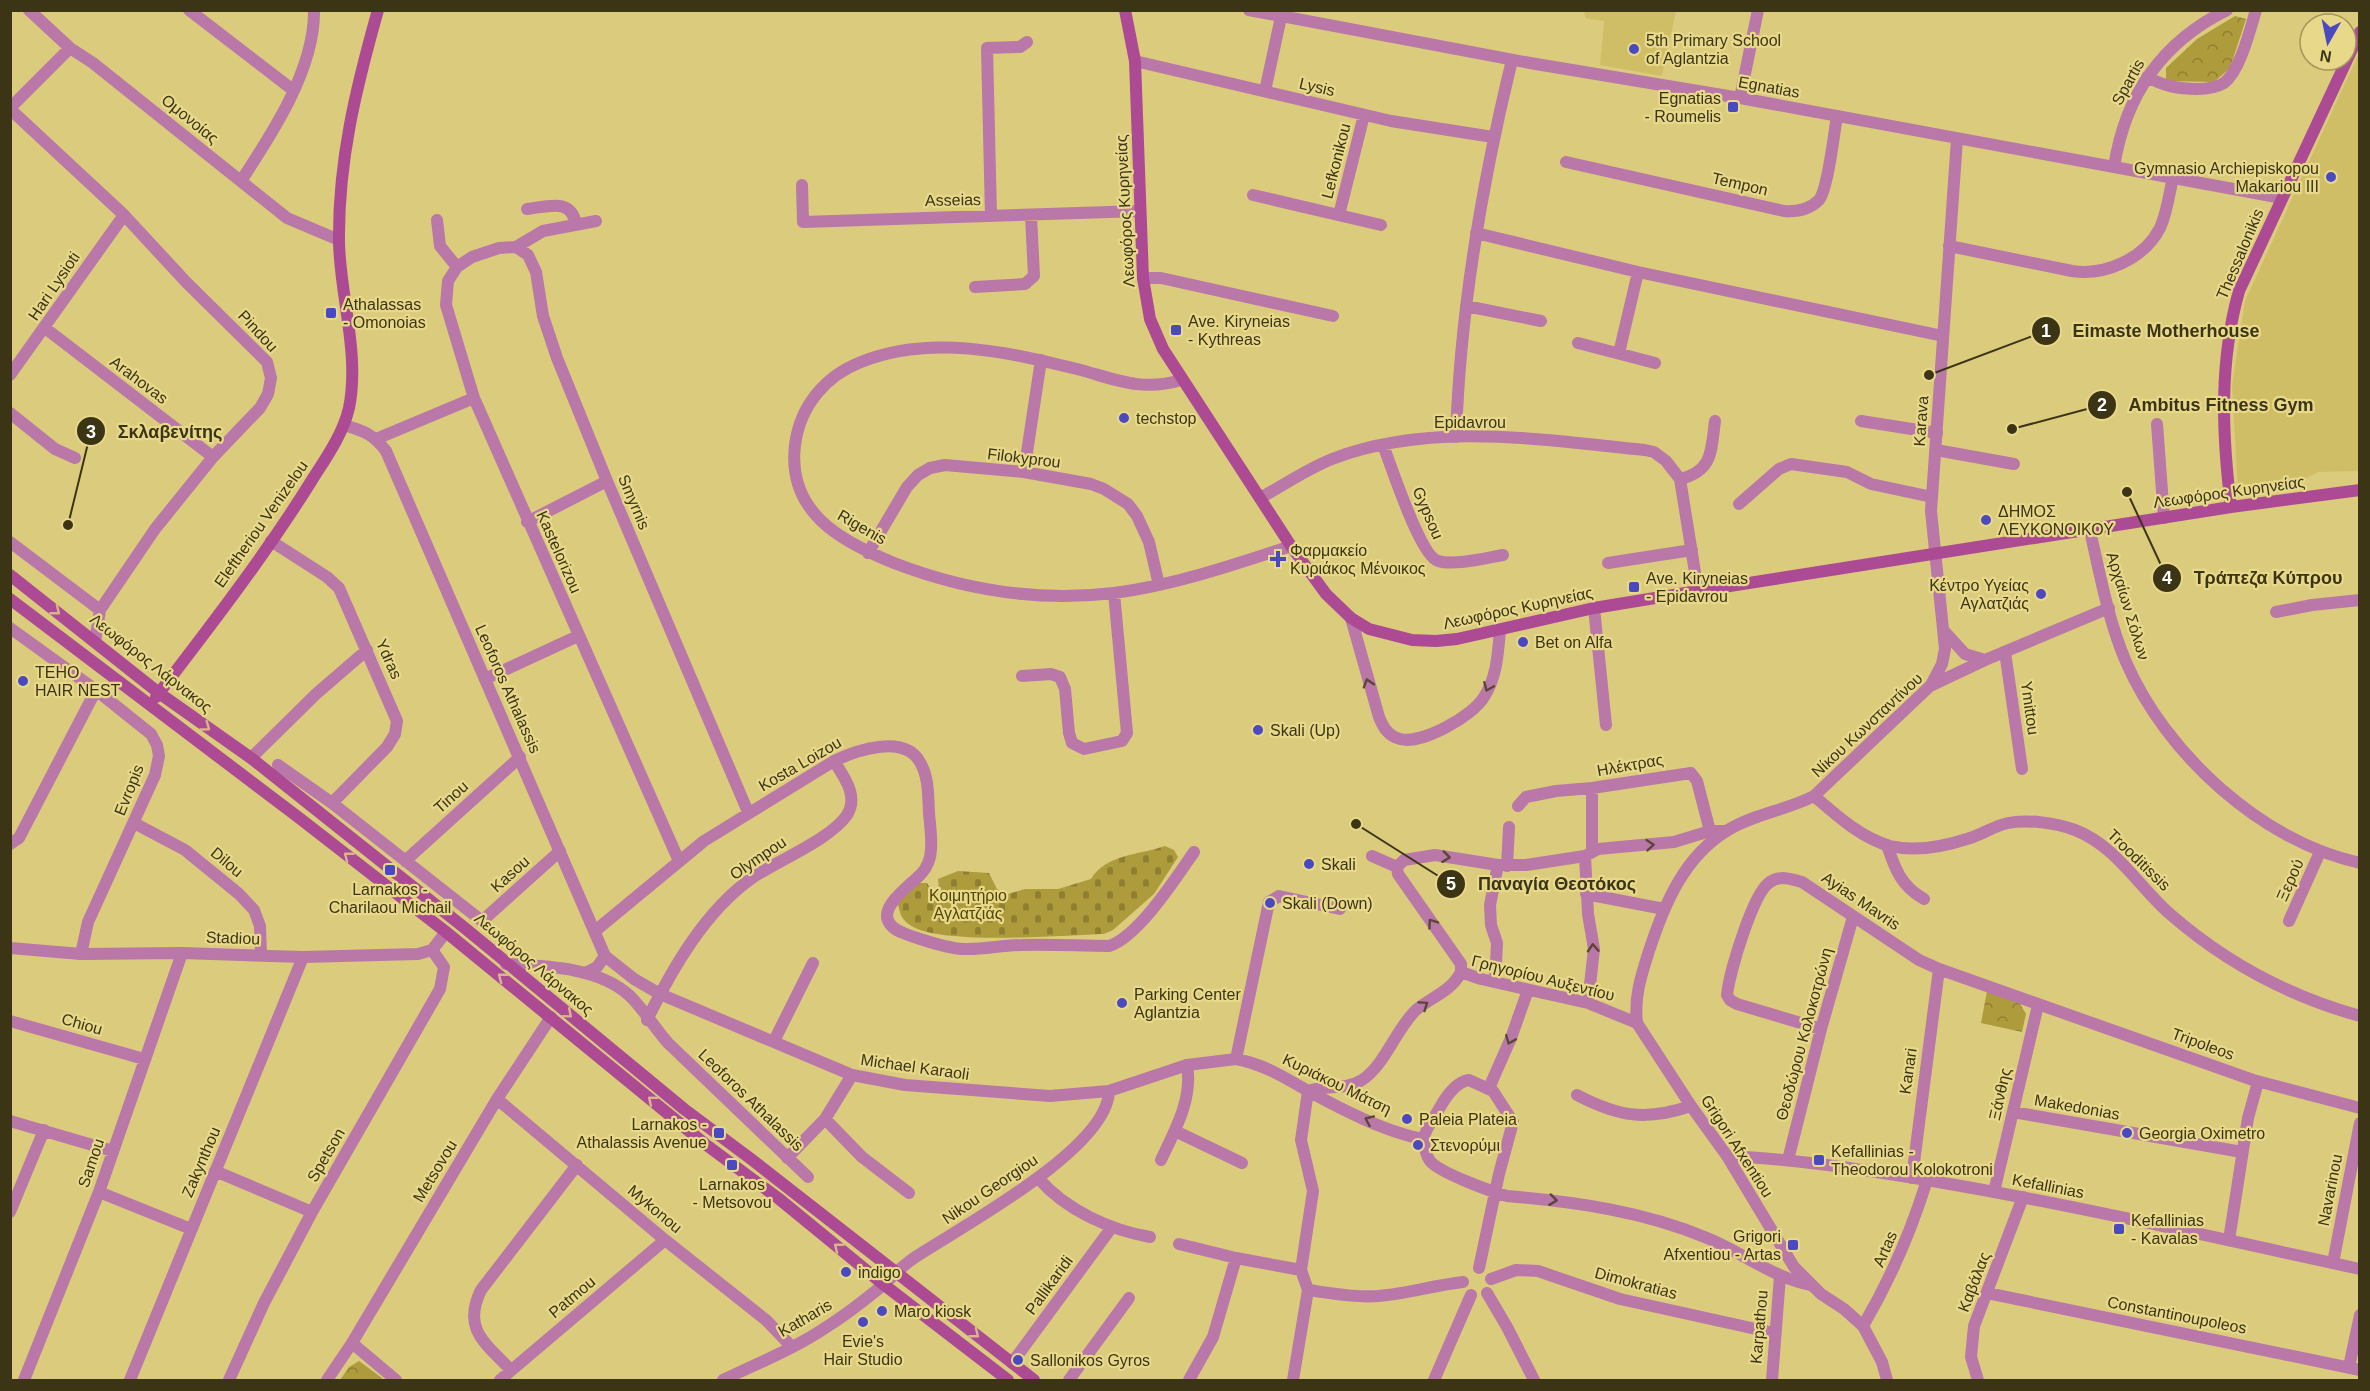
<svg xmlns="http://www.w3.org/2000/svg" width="2370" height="1391" font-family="Arial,sans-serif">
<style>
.built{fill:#d0be67}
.cemetery{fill:url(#cemetery-stones)}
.park{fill:url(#park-crowns)}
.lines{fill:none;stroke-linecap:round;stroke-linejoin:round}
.minor{stroke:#b978a7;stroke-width:12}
.tertiary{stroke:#b978a7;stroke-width:12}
.secondary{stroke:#ac4b94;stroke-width:12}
.oneway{stroke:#d9b58c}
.oneway2{stroke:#5b463a}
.poi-dot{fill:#4b49bf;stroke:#e8d88a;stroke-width:2}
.labels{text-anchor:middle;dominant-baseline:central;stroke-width:4.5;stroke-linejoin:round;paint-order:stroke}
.poi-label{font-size:16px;fill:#3c3515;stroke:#e8d88a;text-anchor:start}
.street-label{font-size:16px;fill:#3c3515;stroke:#e8d88a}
.park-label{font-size:16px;fill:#514604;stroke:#e8d88a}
.leader{fill:none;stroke:#3c3515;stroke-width:2}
.callout-dot{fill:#3c3515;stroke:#e8d88a;stroke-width:2}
.mark-label{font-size:18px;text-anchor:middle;font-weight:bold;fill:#fff}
.callout-label{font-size:18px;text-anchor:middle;font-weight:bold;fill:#3c3515;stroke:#e8d88a;stroke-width:4.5;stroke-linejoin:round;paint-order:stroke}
</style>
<defs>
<pattern id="cemetery-stones" width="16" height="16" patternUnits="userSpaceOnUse" patternTransform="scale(1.5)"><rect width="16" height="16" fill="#ae9b3c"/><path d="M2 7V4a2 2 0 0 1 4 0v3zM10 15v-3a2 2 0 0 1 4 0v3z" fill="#8f7f31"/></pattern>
<pattern id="park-crowns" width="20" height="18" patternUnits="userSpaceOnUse" patternTransform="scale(1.5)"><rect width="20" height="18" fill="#ae9b3c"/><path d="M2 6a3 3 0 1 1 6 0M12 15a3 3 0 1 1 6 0" fill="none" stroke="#8f7f31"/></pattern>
</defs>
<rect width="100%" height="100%" fill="#dbcb7d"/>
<path class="built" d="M1584,11H1676L1662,76L1600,65L1604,21L1585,18Z
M2359,53V471L2318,472L2298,483L2238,490L2232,385L2245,301Z"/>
<path class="cemetery" d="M1165,846L1174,850L1178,857L1154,894L1113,930L1104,934C1063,935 940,946 910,925C899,917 901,913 897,902L919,883H927L932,891L939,889L938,879L958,871L989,873L997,889L1008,894L1025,889H1058L1091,879C1106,854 1140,855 1165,846Z"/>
<path class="park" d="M2235,16L2246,19L2230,68L2214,82L2166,81V68L2197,39Z
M1987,991L2019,1002L2026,1014L2022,1032L1981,1023Z
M359,1361L382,1378V1380H340L349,1367Z"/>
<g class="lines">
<path class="minor" d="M29,10L70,48L93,63L287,218L339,240
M189,10L293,90
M1135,61L1391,121L1493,137
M2147,77C2164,86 2178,89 2197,89C2206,89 2216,88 2224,83C2240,71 2250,30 2256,10
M1265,91L1281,17
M1740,98L1758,10
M10,108L70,48
M10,109L124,215L186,282L267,362L271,378L268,394L260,408L213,457L155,529L100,610L95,642
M1566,162L1784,211C1797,212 1809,210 1819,200C1828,189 1834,133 1837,116
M2114,167C2125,96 2162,42 2227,10
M241,181C272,134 315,69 314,10
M802,185L803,222L1140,211
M1253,195L1381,225
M527,209C547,207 571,197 576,224
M1339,215L1364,115
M991,216L987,48L1020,47L1027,42
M437,220L440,246L457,267
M1476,233L1638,272L1943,336
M1949,246L2072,271C2105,276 2144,259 2160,228C2167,213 2169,194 2173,178
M516,247L543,231L596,221
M1143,278H1161L1333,316
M975,287L1025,284L1034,276L1031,216
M1466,306L1541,321
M45,328L213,457
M1578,343L1655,363
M1619,353L1638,272
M10,375L124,215
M1181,380C1141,392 1115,379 1077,369C1008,352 930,334 861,362C825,376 800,406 795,445C787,512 840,541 894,563C964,590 1038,602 1114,593C1174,585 1233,565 1291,546
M10,413L55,449L75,458
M1861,421L1937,433
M2157,424L2164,518
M1456,437C1460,309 1482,183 1512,60
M376,439L474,398
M1383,445C1391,465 1420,556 1438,561C1454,566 1486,558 1503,555
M1936,450L2014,464
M1024,472L1041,360
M1680,479C1713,471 1711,451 1715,421
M1260,498C1284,485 1307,469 1332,459C1431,421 1543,440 1645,450L1654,452L1666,461L1680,479L1698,591
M1739,504L1779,469L1791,464L1847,472L1871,484L1932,497
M527,522L607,481
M271,541L327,577L339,588L397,721L395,734L387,747L332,803
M10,542L100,610
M868,553L907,487L918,475L930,468L945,465L1024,472L1091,484L1104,489L1128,504L1137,516L1149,542L1159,585
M1608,563L1692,550
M1594,608L1606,725
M2276,612L2312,605L2360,600
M1351,618L1379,717C1383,727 1388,736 1400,739C1421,745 1473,716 1484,697C1497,677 1498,653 1500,630
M10,628L96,690L151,734L157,745L159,756L155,775L88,922L81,954
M2005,652L2022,769
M1022,676L1051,674L1060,677L1065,689L1069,733L1072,743L1084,749L1122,741L1127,733L1114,593
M485,679L578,636
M251,758L316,694L367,650
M278,765L332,803L482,921L560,851
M1592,788V851
M1518,806L1526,797L1556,791L1592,788L1691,773L1697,781L1710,831
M134,823L185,850L239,894L254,910L260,926L261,955
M10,844L19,838L96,690
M1887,845C1895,869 1901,886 1924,899
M1372,856L1397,867
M1585,856L1588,914L1594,949L1588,1003
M405,861L520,757
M679,861L474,398L446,305L448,281L457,267L472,257L499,248L516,247L528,255L536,272L543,316L557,358L607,481L748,812
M1507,866L1509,827
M1397,867L1404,860L1435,855L1498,865H1526L1585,856L1598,849L1674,842L1710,831H1726
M1397,867L1398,874L1461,964V972
M1586,894L1664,909
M1340,909L1279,896L1269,902L1236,1059C1263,1064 1284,1077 1308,1091C1341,1109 1387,1133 1424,1139
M2289,921L2320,852
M595,931L704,841L834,761C857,750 906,733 921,764C929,779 928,796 929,813C930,825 932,838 931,849C931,858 927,868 921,874C911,885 877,907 890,924C896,932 906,934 914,937C930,942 946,948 963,949C983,950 1002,945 1022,945C1051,944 1080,946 1109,946C1138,937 1176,878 1194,852
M506,964C546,966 599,967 630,996C644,1010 655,1028 668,1043L808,1177
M1461,972L1481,979L1588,1003L1637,1023
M585,973L597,967L605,956
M1495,982L1497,943L1491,925L1490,905L1498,865
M647,1020C672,969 705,911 752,878C777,861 831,839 847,815C859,796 844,777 834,761
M10,1021L144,1059
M1821,1029L1737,1004L1730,1000L1727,995C1729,974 1753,892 1770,882C1780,875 1792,879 1802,882L1919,960L1939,969L2253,1080L2360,1108
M774,1041L813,963
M1489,1088L1511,1038L1528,990
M1308,1091C1326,1085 1346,1090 1362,1080C1385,1065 1396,1029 1416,1010C1431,997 1451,992 1461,972
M1577,1095C1619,1117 1646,1121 1691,1106
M497,1099L665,1240L766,1320L791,1346
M2013,1112L2242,1152
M825,1119L862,1157L909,1193
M10,1121L113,1151
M1175,1131L1242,1163
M787,1158L825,1119L852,1075
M1161,1160C1175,1130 1193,1099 1187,1065
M1788,1160L1821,1029L1853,917
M215,1171L312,1212
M1912,1178L1939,969
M1039,1179C1066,1210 1110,1230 1150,1237
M99,1192L191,1229
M1994,1192L2038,1005
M10,1212L44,1130
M2229,1240L2248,1118L2258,1082
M1179,1244L1236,1258L1301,1270
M2333,1263L2360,1123
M1479,1268L1499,1174L1513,1122L1493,1091L1469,1080C1456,1082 1445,1098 1439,1109C1435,1117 1425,1129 1424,1138C1424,1145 1426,1155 1430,1161C1440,1173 1490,1191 1507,1196C1575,1202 1643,1211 1707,1238C1742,1252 1773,1278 1811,1285
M1491,1279L1516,1270L1538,1271L1620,1299L1774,1333
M1308,1290C1331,1293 1355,1298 1379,1296C1407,1294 1435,1285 1463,1282
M1487,1293L1507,1327L1534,1380
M1987,1293L2360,1370
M1863,1326C1890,1280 1911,1232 1927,1180
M352,1343L497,1099L551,1017
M1012,1363L1112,1227
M2349,1367L2360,1315
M511,1370C485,1343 462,1329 481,1290L577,1165
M24,1380L99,1192L182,953
M130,1380L303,957
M229,1380L264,1303L312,1212L440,989L444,967L432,950
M327,1380L352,1343L396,1380
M500,1380L665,1240
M1069,1380L1129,1298
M1189,1380L1213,1337L1236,1258
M1293,1380L1308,1290L1301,1270L1313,1191L1301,1140L1308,1091
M1434,1380L1471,1295
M1772,1380L1780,1276
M1978,1380L1971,1357L1974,1326L2023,1197"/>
<path class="tertiary" d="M1249,10L1530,63L1740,98L2282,198
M344,425C364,431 373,434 386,451L605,956L634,979L660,994L852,1075L905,1085L1050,1096L1109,1091L1187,1065L1236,1059
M2090,531C2100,574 2108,620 2126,662C2166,754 2261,841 2360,863
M1945,632L1965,654L1985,660
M1931,685L1942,664L1945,649L1931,511L1957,139
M1814,796C1836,815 1861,838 1890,846C1915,852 1946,846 1970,838C1983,834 1994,826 2008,823C2028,819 2056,823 2075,830C2115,845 2139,887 2170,914C2226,963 2288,996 2360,1016
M10,948L81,954L182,953L303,957L418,954L432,950L446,932
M1727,1156C1800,1159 1872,1171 1944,1183C2083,1207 2221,1239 2360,1269
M723,1380C758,1363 796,1348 828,1326C847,1314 866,1299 883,1285C893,1276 902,1266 914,1258C959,1228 1108,1149 1109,1091
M1887,1380L1882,1362L1863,1326L1844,1309L1821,1294L1794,1267L1727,1156L1691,1106L1637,1023C1634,997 1641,976 1649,951C1664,905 1684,856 1728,830C1754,814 1787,810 1814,796L1930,686L1985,660L2109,608"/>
<path class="secondary" d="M1125,10L1135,61L1143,278L1150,319L1163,349L1291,546L1326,594L1351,618L1369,629L1412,640L1436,641L1457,639L1594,608L1698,591L2231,507L2360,490
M2231,507C2222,434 2219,362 2239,291L2360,32
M10,575L159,693L251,758L466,929L684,1109L751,1159L1034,1380
M10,599L298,817L446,932L705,1144L778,1198L883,1284L1008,1380
M156,697C209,628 266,554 312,480C326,458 343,434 349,408C360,354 340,296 339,242C338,161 356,88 378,10"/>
</g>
<defs><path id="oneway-chevron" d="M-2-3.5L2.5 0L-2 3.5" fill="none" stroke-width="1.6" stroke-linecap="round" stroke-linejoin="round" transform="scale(1.5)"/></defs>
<g class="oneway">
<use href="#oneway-chevron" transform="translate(56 611) rotate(38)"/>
<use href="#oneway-chevron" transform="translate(206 727) rotate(36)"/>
<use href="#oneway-chevron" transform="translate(348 856) rotate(-142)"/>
<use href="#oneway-chevron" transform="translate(502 977) rotate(-142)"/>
<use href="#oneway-chevron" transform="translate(568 1014) rotate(40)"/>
<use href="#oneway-chevron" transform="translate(652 1100) rotate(-140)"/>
<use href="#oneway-chevron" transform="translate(838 1247) rotate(-141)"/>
<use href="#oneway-chevron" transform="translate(975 1334) rotate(38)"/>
</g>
<g class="oneway2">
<use href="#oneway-chevron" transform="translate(1368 683) rotate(-107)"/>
<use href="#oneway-chevron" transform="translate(1488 687) rotate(113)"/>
<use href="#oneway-chevron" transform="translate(1650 845) rotate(-5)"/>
<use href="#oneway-chevron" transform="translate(1446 857) rotate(7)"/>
<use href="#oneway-chevron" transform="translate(1432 923) rotate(-125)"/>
<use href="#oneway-chevron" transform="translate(1593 948) rotate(-93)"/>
<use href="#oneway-chevron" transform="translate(1424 1005) rotate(-34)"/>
<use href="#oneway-chevron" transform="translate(1510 1040) rotate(112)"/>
<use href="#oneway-chevron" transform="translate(1369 1120) rotate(-156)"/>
<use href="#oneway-chevron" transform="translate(1553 1200) rotate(7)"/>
</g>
<g class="poi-dot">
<circle cx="1634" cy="49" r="6"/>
<rect x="1727" y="101" width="12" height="12" rx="3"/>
<circle cx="2331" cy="177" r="6"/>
<rect x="325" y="307" width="12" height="12" rx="3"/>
<rect x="1170" y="324" width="12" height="12" rx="3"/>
<circle cx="1124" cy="418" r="6"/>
<circle cx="1986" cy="520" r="6"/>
<path d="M1275 550h6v6h6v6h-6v6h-6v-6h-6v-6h6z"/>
<rect x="1628" y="581" width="12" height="12" rx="3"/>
<circle cx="2041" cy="594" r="6"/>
<circle cx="1523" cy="642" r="6"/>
<circle cx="23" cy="681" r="6"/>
<circle cx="1258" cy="730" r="6"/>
<circle cx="1309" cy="864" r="6"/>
<rect x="384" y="864" width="12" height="12" rx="3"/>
<circle cx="1270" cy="903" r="6"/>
<circle cx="1122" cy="1003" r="6"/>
<circle cx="1407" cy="1119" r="6"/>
<rect x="713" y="1127" width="12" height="12" rx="3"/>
<circle cx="2127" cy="1133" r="6"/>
<circle cx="1418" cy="1145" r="6"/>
<rect x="1813" y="1154" width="12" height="12" rx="3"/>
<rect x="726" y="1159" width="12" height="12" rx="3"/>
<rect x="2113" y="1223" width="12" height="12" rx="3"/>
<rect x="1787" y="1239" width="12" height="12" rx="3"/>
<circle cx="846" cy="1272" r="6"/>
<circle cx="882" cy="1311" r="6"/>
<circle cx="863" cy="1322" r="6"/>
<circle cx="1018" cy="1360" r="6"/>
</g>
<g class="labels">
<g class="poi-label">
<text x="1646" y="40">5th Primary School<tspan x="1646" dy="18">of Aglantzia</tspan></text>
<text x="1721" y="98" text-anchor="end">Egnatias<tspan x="1721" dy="18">- Roumelis</tspan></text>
<text x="2319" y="168" text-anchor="end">Gymnasio Archiepiskopou<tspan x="2319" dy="18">Makariou III</tspan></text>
<text x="343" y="304">Athalassas<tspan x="343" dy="18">- Omonoias</tspan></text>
<text x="1188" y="321">Ave. Kiryneias<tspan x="1188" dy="18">- Kythreas</tspan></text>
<text x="1136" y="418">techstop</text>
<text x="1998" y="511">ΔΗΜΟΣ<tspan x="1998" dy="18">ΛΕΥΚΟΝΟΙΚΟΥ</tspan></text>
<text x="1290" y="550">Φαρμακείο<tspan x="1290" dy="18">Κυριάκος Μένοικος</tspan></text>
<text x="1646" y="578">Ave. Kiryneias<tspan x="1646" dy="18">- Epidavrou</tspan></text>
<text x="2029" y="585" text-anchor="end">Κέντρο Υγείας<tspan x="2029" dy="18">Αγλατζιάς</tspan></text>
<text x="1535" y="642">Bet on Alfa</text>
<text x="35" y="672">TEHO<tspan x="35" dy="18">HAIR NEST</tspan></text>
<text x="1270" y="730">Skali (Up)</text>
<text x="1321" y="864">Skali</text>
<text x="390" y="889" text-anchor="middle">Larnakos -<tspan x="390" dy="18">Charilaou Michail</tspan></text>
<text x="1282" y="903">Skali (Down)</text>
<text x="1134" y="994">Parking Center<tspan x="1134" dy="18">Aglantzia</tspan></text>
<text x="1419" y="1119">Paleia Plateia</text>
<text x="707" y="1124" text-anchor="end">Larnakos -<tspan x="707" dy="18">Athalassis Avenue</tspan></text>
<text x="2139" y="1133">Georgia Oximetro</text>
<text x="1430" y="1145">Στενορύμι</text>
<text x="1831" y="1151">Kefallinias -<tspan x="1831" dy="18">Theodorou Kolokotroni</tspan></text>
<text x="732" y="1184" text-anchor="middle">Larnakos<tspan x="732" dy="18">- Metsovou</tspan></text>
<text x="2131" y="1220">Kefallinias<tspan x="2131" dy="18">- Kavalas</tspan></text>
<text x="1781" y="1236" text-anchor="end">Grigori<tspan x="1781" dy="18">Afxentiou - Artas</tspan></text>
<text x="858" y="1272">indigo</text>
<text x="894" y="1311">Maro kiosk</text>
<text x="863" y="1341" text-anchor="middle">Evie's<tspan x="863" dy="18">Hair Studio</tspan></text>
<text x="1030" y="1360">Sallonikos Gyros</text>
</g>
<g class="street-label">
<text transform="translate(2128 82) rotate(-61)">Spartis</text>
<text transform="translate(1317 87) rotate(13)">Lysis</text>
<text transform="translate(1769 87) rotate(10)">Egnatias</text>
<text transform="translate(190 119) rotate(39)">Ομονοίας</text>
<text transform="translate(1336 161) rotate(-76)">Lefkonikou</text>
<text transform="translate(1740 184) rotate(13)">Tempon</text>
<text transform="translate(953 200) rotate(-1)">Asseias</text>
<text transform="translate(1125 211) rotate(-93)">Λεωφόρος Κυρηνείας</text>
<text transform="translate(2240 254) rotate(-67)">Thessalonikis</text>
<text transform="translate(54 286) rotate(-56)">Hari Lysioti</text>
<text transform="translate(258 331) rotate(47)">Pindou</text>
<text transform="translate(139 380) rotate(37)">Arahovas</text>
<text transform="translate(1921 421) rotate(-86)">Karava</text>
<text x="1470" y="422">Epidavrou</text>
<text transform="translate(1024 458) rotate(7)">Filokyprou</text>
<text transform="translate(2229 492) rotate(-8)">Λεωφόρος Κυρηνείας</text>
<text transform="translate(634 502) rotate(67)">Smyrnis</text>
<text transform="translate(1428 513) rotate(67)">Gypsou</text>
<text transform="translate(261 524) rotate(-55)">Eleftheriou Venizelou</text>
<text transform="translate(862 527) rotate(30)">Rigenis</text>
<text transform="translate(559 552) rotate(66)">Kastelorizou</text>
<text transform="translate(2128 606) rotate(73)">Αρχαίων Σόλων</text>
<text transform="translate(1518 608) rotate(-12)">Λεωφόρος Κυρηνείας</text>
<text transform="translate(389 659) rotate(66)">Ydras</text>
<text transform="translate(151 663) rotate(38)">Λεωφόρος Λάρνακος</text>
<text transform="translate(508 689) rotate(66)">Leoforos Athalassis</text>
<text transform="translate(2030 708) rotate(82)">Ymittou</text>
<text transform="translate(1867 725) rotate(-43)">Νίκου Κωνσταντίνου</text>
<text transform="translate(800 764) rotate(-30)">Kosta Loizou</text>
<text transform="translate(1630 765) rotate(-10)">Ηλέκτρας</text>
<text transform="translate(129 790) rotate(-68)">Evropis</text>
<text transform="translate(451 797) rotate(-42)">Tinou</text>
<text transform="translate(758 858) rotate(-34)">Olympou</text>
<text transform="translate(2139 860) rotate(44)">Trooditissis</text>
<text transform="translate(227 862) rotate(40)">Dilou</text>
<text transform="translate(510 874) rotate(-42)">Kasou</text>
<text transform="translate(2290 880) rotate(-66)">Ξερού</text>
<text transform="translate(1861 901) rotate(34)">Ayias Mavris</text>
<text transform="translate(233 938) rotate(2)">Stadiou</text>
<text transform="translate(534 964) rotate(40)">Λεωφόρος Λάρνακος</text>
<text transform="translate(1543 978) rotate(14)">Γρηγορίου Αυξεντίου</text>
<text transform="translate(82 1024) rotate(16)">Chiou</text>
<text transform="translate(1804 1034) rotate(-75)">Θεοδώρου Κολοκοτρώνη</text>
<text transform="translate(2203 1044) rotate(20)">Tripoleos</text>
<text transform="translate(915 1067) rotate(8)">Michael Karaoli</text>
<text transform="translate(1908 1071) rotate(-82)">Kanari</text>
<text transform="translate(1337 1084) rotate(26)">Κυριάκου Μάτση</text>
<text transform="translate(2000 1094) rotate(-77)">Ξάνθης</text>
<text transform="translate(751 1100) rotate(44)">Leoforos Athalassis</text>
<text transform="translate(2077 1107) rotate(10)">Makedonias</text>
<text transform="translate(1737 1146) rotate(57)">Grigori Afxentiou</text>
<text transform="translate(326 1155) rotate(-60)">Spetson</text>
<text transform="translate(201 1162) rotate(-67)">Zakynthou</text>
<text transform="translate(91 1163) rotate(-71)">Samou</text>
<text transform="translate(435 1171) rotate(-59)">Metsovou</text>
<text transform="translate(2048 1186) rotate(11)">Kefallinias</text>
<text transform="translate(990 1189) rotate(-34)">Nikou Georgiou</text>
<text transform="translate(2330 1190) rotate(-79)">Navarinou</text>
<text transform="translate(655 1209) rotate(40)">Mykonou</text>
<text transform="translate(1885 1249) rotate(-66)">Artas</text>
<text transform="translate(1974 1282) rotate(-69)">Καβάλας</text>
<text transform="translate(1636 1283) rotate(15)">Dimokratias</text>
<text transform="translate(1049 1285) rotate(-54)">Pallikaridi</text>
<text transform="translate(572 1297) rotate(-40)">Patmou</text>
<text transform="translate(2177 1315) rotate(11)">Constantinoupoleos</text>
<text transform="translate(805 1318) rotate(-30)">Katharis</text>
<text transform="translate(1759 1327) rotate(-85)">Karpathou</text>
</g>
<g class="park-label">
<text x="968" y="895">Κοιμητήριο<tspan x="968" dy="18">Αγλατζιάς</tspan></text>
</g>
</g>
<path class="leader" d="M1929 375L2046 331M2012 429L2102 405M68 525L91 431M2127 492L2167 578M1356 824L1451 884"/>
<g class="callout-dot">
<circle cx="1929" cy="375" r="6"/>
<circle cx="2012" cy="429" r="6"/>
<circle cx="68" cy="525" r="6"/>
<circle cx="2127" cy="492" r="6"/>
<circle cx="1356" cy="824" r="6"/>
<circle cx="2046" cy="331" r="15"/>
<circle cx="2102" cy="405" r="15"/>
<circle cx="91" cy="431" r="15"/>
<circle cx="2167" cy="578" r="15"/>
<circle cx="1451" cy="884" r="15"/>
</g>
<g class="mark-label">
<text x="2046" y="337">1</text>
<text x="2102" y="411">2</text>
<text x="91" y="438">3</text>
<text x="2167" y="584">4</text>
<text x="1451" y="890">5</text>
</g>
<g class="callout-label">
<text x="2166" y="337">Eimaste Motherhouse</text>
<text x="2221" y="411">Ambitus Fitness Gym</text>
<text x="170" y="438">Σκλαβενίτης</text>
<text x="2268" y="584">Τράπεζα Κύπρου</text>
<text x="1557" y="890">Παναγία Θεοτόκος</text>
</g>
<rect width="2370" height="1391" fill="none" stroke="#3c3515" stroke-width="24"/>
<g transform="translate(2328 42) rotate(189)"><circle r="28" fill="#e8d88a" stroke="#a3975b" stroke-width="1.5"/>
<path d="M0-4.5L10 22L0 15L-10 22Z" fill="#4b49bf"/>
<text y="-9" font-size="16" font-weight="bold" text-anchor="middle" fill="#3c3515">N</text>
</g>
</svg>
